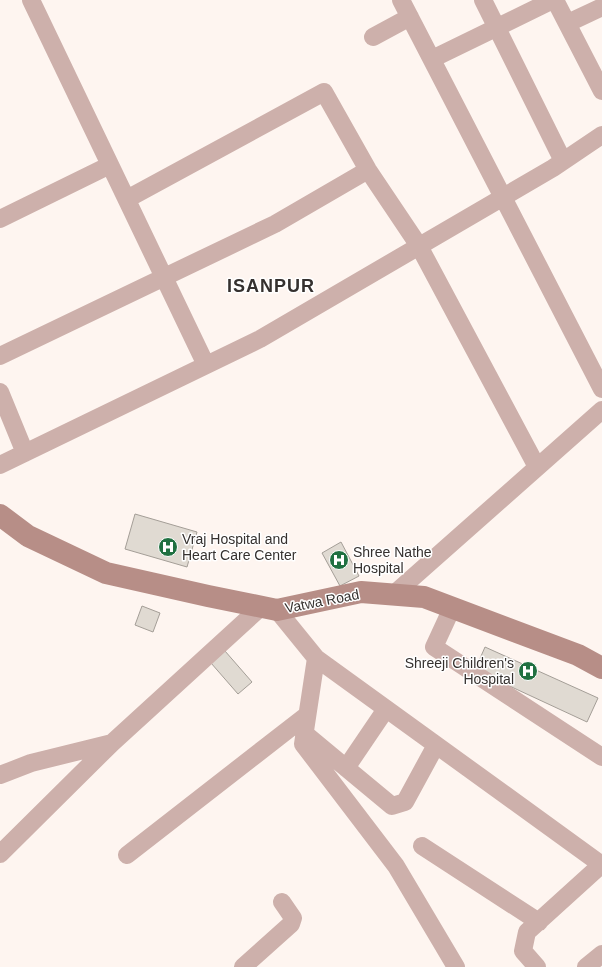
<svg xmlns="http://www.w3.org/2000/svg" width="602" height="967" font-family="Helvetica,sans-serif">
<style>
.building{fill:#e0dad2;stroke:#a49e97}
.lines{fill:none;stroke-linecap:round;stroke-linejoin:round}
.minor{stroke:#cdb0ab;stroke-width:18}
.secondary{stroke:#b78e87;stroke-width:22}
.labels{text-anchor:middle;dominant-baseline:central;stroke-width:3;stroke-linejoin:round;paint-order:stroke}
.poi-label{font-size:14px;fill:#35312f;stroke:#fff;text-anchor:start}
.street-label{font-size:14px;fill:#35312f;stroke:#fff}
.district-label{font-size:18px;font-weight:bold;letter-spacing:1px;fill:#35312f;stroke:#fff}
</style>
<rect width="100%" height="100%" fill="#fef5f0"/>
<path class="building" d="M135,514L197,532L187,567L125,549Z
M341,542L359,576L340,586L322,553Z
M142,606L160,613L153,632L135,625Z
M485,647L598,698L587,722L475,670Z
M225,651L252,682L238,694L211,663Z"/>
<g class="lines">
<path class="minor" d="M31,0L206,365
M401,0L602,389
M483,0L563,161
M555,0L602,91
M568,23L602,7
M373,37L410,17
M432,59L553,0
M127,199L324,92L368,170L419,246L537,467
M0,219L110,165
M0,356L275,224L368,170
M0,392L25,453
M0,465L260,339L553,168L602,135
M393,595L602,410
M452,608L434,647L602,757
M277,610L316,658L303,744L396,866L456,967
M316,658L602,865
M304,733L392,806L405,802L436,745
M346,768L386,709
M0,775L31,763L112,743
M422,846L539,922
M0,854L112,743L262,606
M127,855L307,715
M243,967L291,924L293,918L282,902
M537,967L523,951L527,932L601,865
M586,967L602,954"/>
<path class="secondary" d="M0,515L28,536L106,573L208,596L277,610L361,592L424,597L578,655L602,668"/>
</g>
<defs>
<symbol id="hospital-disc" viewBox="-11 -11 22 22"><circle r="9.5" fill="#1f7041" stroke="#fff"/><path d="M-5-5h3v3.5h4V-5h3V5h-3V1.5h-4V5h-3Z" fill="#fff"/></symbol>
</defs>
<g fill-rule="evenodd">
<use href="#hospital-disc" x="157" y="536" width="22" height="22"/>
<use href="#hospital-disc" x="328" y="549" width="22" height="22"/>
<use href="#hospital-disc" x="517" y="660" width="22" height="22"/>
</g>
<g class="labels">
<g class="poi-label">
<text x="182" y="539">Vraj Hospital and<tspan x="182" dy="16">Heart Care Center</tspan></text>
<text x="353" y="552">Shree Nathe<tspan x="353" dy="16">Hospital</tspan></text>
<text x="514" y="663" text-anchor="end">Shreeji Children's<tspan x="514" dy="16">Hospital</tspan></text>
</g>
<g class="street-label">
<text transform="translate(322 601) rotate(-11)">Vatwa Road</text>
</g>
<g class="district-label">
<text x="271" y="286">ISANPUR</text>
</g>
</g>
</svg>
